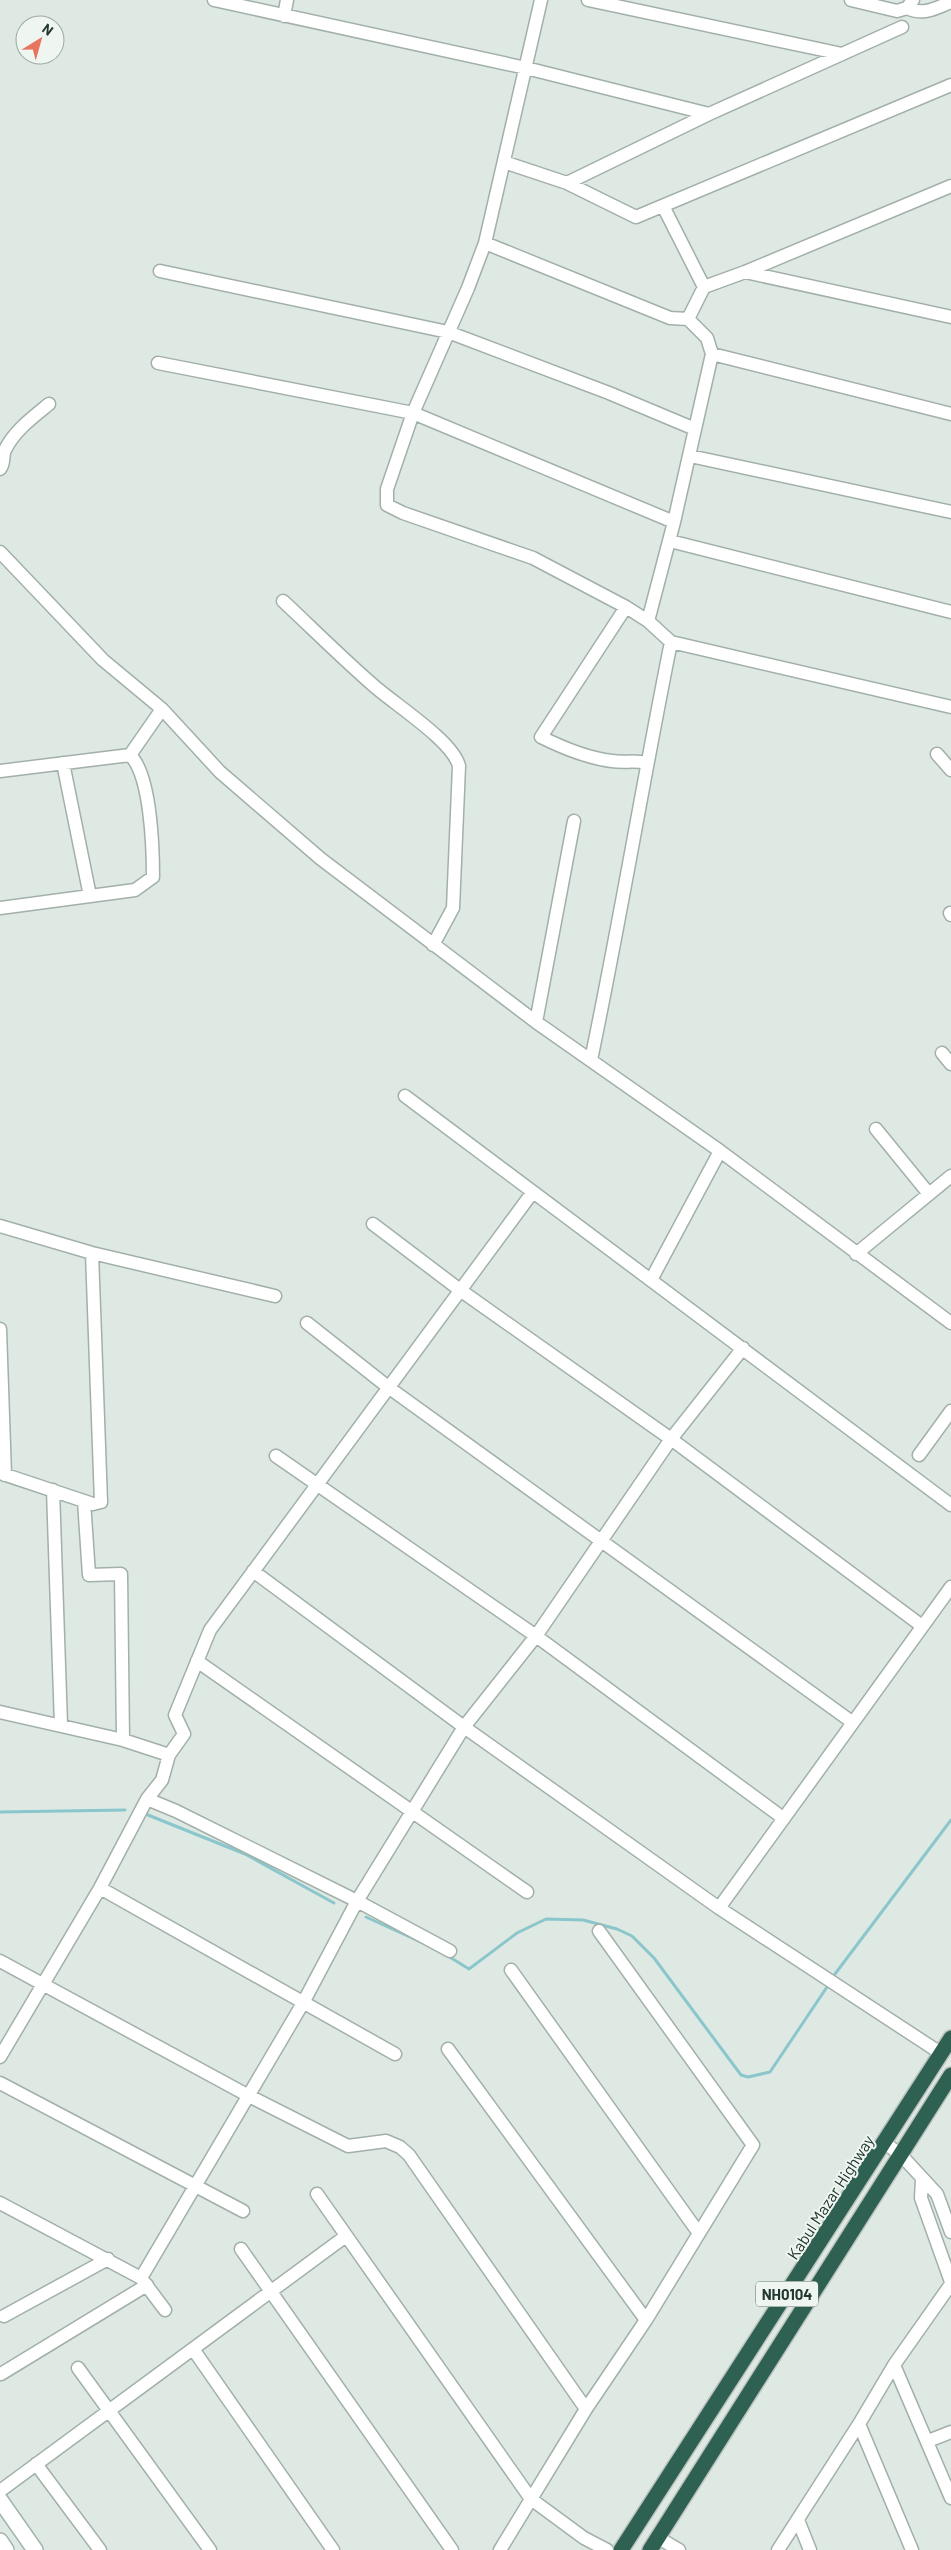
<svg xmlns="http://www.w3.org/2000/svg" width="951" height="2550" font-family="Barlow,sans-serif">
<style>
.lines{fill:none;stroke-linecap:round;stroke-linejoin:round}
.stream{stroke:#8ac6cb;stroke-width:3}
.street-casing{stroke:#a2b0a9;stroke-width:15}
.secondary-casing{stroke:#9fb4aa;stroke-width:18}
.highway-casing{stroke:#bcc3c1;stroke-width:18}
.street{stroke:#fff;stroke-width:12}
.secondary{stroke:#fff;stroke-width:15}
.highway{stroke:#2f6152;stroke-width:15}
.labels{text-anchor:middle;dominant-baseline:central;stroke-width:4;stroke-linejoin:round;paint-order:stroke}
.shield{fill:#eff6f1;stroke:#5f7069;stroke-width:1}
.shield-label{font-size:15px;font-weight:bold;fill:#21372f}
.street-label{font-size:16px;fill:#21372f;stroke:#eff6f1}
</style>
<rect width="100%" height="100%" fill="#dfe9e3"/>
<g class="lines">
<path class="stream" d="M0,1812L125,1810
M148,1815L245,1854L334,1903
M366,1917L423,1943
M448,1956L469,1969L517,1933L546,1919L583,1920L617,1929L632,1936L654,1958L741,2075L748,2077L770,2072L829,1984
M835,1974L951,1820"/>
<defs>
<path id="street" d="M214,0L526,68L709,114
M541,0L485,243L468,288L413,413L387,489V505L403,513L533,558L626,607L648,621L671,642L951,707
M588,0L842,54
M851,0L897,11L907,8L913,0
M907,8C924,16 936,8 951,2
M284,16L287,0
M504,162L567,183L636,217L951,85
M567,183L709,114L902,27
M663,206L704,287L688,319
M485,243L670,318L688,319L707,338L712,354L674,522L648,621
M160,271L448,332L609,393L695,429
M745,272L951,317
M704,287L745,272L951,186
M712,354L951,414
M158,363L413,413L674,522
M690,456L951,512
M0,469C5,463 2,456 5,450C14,431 33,417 49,404
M670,541L951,612
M0,552L103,660L162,709L220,772L321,859L536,1022L720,1151L951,1323
M283,601C313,629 342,658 373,685C394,704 453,741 459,766L453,908L433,945
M626,607L541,737C563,748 587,758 612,761C624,763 635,760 647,763
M937,754L951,770
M63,763L90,896
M0,771L130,755
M0,908L135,890L153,877C153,849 151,775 130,755L162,709
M950,913L951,915
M536,1022L574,821
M942,1053L951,1064
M591,1060C620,921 643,781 671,642
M405,1096L951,1505
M876,1129L929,1194
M373,1224L460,1290L671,1439L922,1626
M0,1226L92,1253L275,1296
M856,1254L951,1176
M651,1280L720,1151
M307,1323L388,1387L852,1722
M0,1329L5,1475
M919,1455L951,1411
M276,1456L536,1636L783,1818
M0,1473L93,1504L101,1502L92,1253
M53,1490L61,1725
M84,1501L89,1575L121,1574L123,1740
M253,1571L464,1727L719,1908L942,2054
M197,1661L527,1892
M0,1712L123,1740L169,1755
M147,1799L176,1811L357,1901L450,1951
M100,1888L395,2054
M719,1908L951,1587
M0,1961L249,2096L348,2146L386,2141L400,2147L409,2155L586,2409
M511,1970L698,2232
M448,2049L646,2320
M0,2057L100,1888L147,1799L162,1780L169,1755L184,1734L175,1715L210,1630L532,1193
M0,2083L243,2211
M885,2143L901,2155L937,2194L951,2232
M922,2179L921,2198L951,2282
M317,2194L531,2499L584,2538L607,2550
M0,2203L141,2278L165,2310
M241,2249L452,2550
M141,2278L303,2003L357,1901L464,1727L536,1636L671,1439L743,1348
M4,2316L108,2259
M193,2349L333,2550
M894,2365L951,2498
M78,2368L210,2550
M1,2374L147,2285
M859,2424L912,2550
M928,2441L951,2432
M36,2464L100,2550
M0,2491L346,2236
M798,2520L810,2550
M657,2537L679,2550
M500,2550L586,2409L646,2320L753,2145L599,1931
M778,2550L859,2424L894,2365L951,2284"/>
<path id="secondary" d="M0,2500L35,2550
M0,2541L6,2550"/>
<path id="highway" d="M621,2550L951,2038
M650,2550L951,2075"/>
</defs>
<use href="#street" class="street-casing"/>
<use href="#secondary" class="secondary-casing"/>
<use href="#highway" class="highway-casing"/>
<use href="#street" class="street"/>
<use href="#secondary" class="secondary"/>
<use href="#highway" class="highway"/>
</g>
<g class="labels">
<rect class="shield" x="756" y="2281.5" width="62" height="25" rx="4"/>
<g class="shield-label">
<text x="787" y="2294">NH0104</text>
</g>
<g class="street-label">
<text transform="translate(830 2197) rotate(-57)">Kabul Mazar Highway</text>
</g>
</g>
<g transform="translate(40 40) rotate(37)"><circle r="24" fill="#eff6f1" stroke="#9daaa3"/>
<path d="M0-4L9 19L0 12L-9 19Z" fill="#e7745e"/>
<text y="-8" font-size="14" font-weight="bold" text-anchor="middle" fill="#21372f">N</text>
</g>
</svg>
